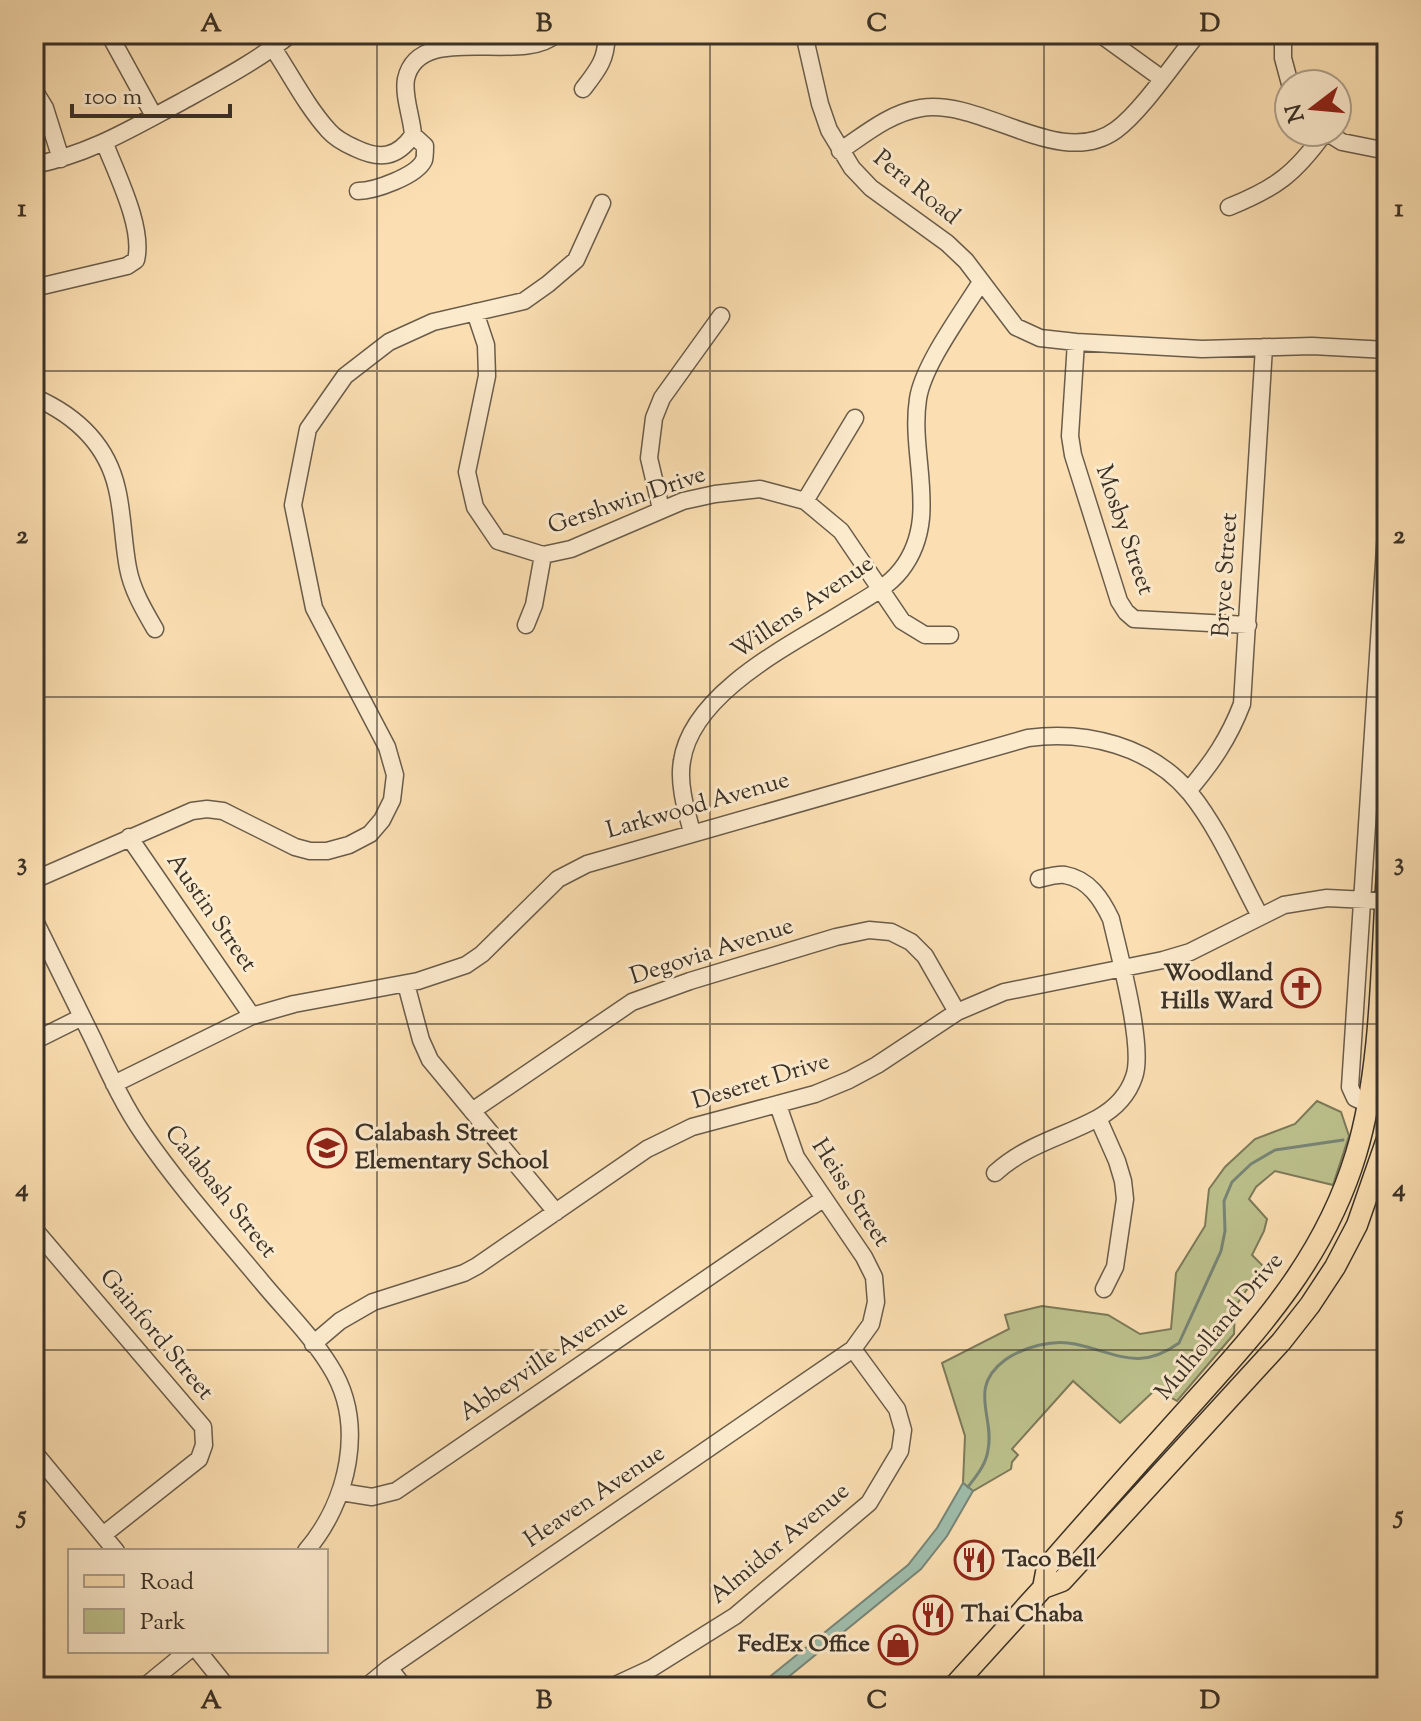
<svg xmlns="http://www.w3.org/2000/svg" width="1421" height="1721" font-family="'Sorts Mill Goudy',serif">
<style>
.green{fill:#bdc28d;stroke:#7c7a5a;stroke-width:2}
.water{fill:#9fbdac;stroke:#778577;stroke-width:2}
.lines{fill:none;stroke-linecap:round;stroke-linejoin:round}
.stream{stroke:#778577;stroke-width:3}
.minor-casing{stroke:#6a5c4a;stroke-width:19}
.major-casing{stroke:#3a3127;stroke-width:23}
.minor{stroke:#fceacd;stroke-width:16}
.major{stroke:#fbdfb2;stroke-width:20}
.grid{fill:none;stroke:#3a3127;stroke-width:2;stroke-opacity:0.55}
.labels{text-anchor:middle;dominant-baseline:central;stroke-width:6;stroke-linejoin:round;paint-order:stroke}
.street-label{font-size:24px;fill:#3a3127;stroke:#fceacd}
.poi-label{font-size:24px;font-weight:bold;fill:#3a3127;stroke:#fceacd;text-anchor:start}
.neatline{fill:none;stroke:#3a3127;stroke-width:3}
.grid-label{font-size:26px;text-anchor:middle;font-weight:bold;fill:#3a3127}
</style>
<rect width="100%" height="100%" fill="#fbdfb2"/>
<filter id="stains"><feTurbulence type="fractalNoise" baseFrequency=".0025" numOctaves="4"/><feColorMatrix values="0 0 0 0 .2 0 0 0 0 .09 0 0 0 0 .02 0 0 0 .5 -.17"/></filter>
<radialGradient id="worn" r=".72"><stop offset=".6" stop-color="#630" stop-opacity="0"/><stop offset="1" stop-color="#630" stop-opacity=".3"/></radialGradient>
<path class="green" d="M1317,1101L1341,1112L1349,1136L1333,1185L1275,1171L1256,1187L1249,1199L1267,1219L1264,1231L1252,1255L1263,1266L1235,1307L1234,1334L1177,1401L1156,1389L1120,1423L1073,1381L1012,1449L1018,1455L1012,1462L1011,1469L973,1491L963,1483L965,1436L942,1363L1009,1329L1005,1315L1042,1306L1108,1315L1140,1334L1171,1329L1176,1273L1205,1226L1209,1189L1225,1167L1255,1139L1295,1124Z"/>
<path class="water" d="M963,1483L973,1491L947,1536L921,1569L776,1687H757L908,1565L937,1528Z"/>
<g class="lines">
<path class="stream" d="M968,1487C976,1476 986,1465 988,1450C995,1417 967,1388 1005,1360C1023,1347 1053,1339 1075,1344C1117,1353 1139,1372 1179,1343L1221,1251L1225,1231L1224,1201L1232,1182L1251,1164L1275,1150L1343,1140"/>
<defs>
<path id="minor" d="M109,34L154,116
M804,34L820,104L829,130L852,168L871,188L947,243L966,261L1016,327L1040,338L1076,342L1202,349L1312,346L1387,350
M1100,34L1161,78
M1283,34V58L1290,84
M273,48C291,75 307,107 329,131C336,139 346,144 355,148C380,160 397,158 413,135C412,118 403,96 406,79C419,20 523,66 556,34
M583,89C597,71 608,58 606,34
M34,90L45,108L61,159
M1326,132L1342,142L1387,151
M840,151C865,134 890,113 921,108C983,98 1060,171 1116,130C1141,112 1174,63 1195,37L1202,34
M34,165C90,154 132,128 181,102C219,81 257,61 291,34
M358,191C374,191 417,176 424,160C425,158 425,148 425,146L413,135
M1229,207C1276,188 1295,174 1325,132
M34,288L127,266L136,260C144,228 117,175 105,144
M475,312L486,345L487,376L467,472L475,507L498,541L543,555L571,549L683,501L715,494L760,489L805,501L841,531L902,621L925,635H950
M1076,342L1070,436L1073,455L1119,601L1126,612L1134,619L1248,625
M34,397C75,415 107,444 117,489C123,514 123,542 128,568C132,590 144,610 155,629
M805,501L855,418
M661,509L649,458L654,418L662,398L721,316
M526,625L534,605L543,555
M1188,791C1212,763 1229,738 1242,704L1264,347
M692,832C686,810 678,784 682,761C692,693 790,645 842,613C863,600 886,589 901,570C941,519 909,457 918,399C923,365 962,313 981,282
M129,837L252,1016
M34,880L192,811L207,809L223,811L295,847L310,851H327L349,845L370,834L382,820L392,800L395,775L387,747L314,608L293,505L308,429L345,376L389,342L433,322L524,301L548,284L576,260L602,203
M34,919C54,959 73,999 93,1039C108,1071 123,1105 144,1135C179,1186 221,1233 261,1281C284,1309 311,1335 330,1366C367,1424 348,1502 306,1551
M406,984L421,1040L430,1060L556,1212
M34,1041L82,1017
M114,1084L252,1016L294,1004L418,981L466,965L482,954L558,879L587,864L1028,738C1086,730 1151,746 1190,793C1219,829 1238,875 1260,916
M1368,1104L1355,1098L1350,1087L1387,517
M472,1111L632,1002L690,981L836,937L869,930L891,932L911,942L925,956L957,1012
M1098,1118L1117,1161L1123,1181L1125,1199L1115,1267L1104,1289
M995,1173C1027,1144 1061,1138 1098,1118C1114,1109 1128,1095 1134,1077C1145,1048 1119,954 1111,919C1102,900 1089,879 1065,875C1058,874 1047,877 1039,879
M34,1229L203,1427L204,1445L199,1459L103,1535
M313,1344L340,1321L373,1302L464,1273L477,1266L647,1149L692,1127L815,1094L849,1080L877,1065L957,1012L1004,992L1163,960L1190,952L1284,905L1327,898L1387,901
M34,1452L116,1551
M341,1492L372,1497L396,1491L823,1199
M198,1651L227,1687
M389,1668L404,1687
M34,1677L43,1687
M144,1687L188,1651
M366,1687L389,1668L853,1349L871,1324L876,1302L874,1277L864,1257L796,1157L778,1105
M611,1687L652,1668L735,1616L869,1503L900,1451L903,1430L897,1409L853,1349"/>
<path id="major" d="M1043,1588L1047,1567C1095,1512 1143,1458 1192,1404C1262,1326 1325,1257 1356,1154C1382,1068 1381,962 1387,872
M953,1687L1043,1588L1062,1581L1281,1342L1310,1305L1335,1267L1357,1225L1387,1139"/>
</defs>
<use href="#minor" class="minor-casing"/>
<use href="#major" class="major-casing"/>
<use href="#minor" class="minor"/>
<use href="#major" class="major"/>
</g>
<path class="grid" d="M377,34V1687M710,34V1687M1044,34V1687M34,371H1387M34,697H1387M34,1024H1387M34,1350H1387"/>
<defs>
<symbol id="church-ring" viewBox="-11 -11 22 22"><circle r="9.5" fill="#fceacd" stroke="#8f2418" stroke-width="1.5"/><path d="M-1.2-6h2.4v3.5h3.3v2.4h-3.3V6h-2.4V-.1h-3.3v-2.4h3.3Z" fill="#8f2418"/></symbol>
<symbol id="school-ring" viewBox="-11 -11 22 22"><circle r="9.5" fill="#fceacd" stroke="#8f2418" stroke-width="1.5"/><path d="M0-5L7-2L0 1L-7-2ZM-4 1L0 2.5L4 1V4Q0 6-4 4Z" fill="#8f2418"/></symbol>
<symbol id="restaurant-ring" viewBox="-11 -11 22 22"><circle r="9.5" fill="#fceacd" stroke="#8f2418" stroke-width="1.5"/><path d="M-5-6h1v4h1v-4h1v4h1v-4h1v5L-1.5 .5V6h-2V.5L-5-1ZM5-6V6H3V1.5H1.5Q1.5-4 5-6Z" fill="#8f2418"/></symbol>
<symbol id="shop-ring" viewBox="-11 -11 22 22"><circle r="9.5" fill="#fceacd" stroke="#8f2418" stroke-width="1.5"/><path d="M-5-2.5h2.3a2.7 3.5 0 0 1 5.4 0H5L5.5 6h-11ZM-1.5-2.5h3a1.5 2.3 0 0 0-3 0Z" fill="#8f2418"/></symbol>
</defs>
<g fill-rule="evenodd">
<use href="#church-ring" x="1279" y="966" width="44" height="44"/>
<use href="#school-ring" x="305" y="1126" width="44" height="44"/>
<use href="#restaurant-ring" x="952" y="1538" width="44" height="44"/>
<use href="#restaurant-ring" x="911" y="1593" width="44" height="44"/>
<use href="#shop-ring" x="876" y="1623" width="44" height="44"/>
</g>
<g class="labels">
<g class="street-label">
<text transform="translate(916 188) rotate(39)">Pera Road</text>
<text transform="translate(627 501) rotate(-19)">Gershwin Drive</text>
<text transform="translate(1124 530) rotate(71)">Mosby Street</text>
<text transform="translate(1226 575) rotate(-86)">Bryce Street</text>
<text transform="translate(803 608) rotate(-34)">Willens Avenue</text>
<text transform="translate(698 806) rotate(-16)">Larkwood Avenue</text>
<text transform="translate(211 913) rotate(55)">Austin Street</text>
<text transform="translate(712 952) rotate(-18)">Degovia Avenue</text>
<text transform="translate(761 1082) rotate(-17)">Deseret Drive</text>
<text transform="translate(220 1192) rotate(51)">Calabash Street</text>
<text transform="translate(850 1193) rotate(57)">Heiss Street</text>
<text transform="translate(1220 1327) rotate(-50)">Mulholland Drive</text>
<text transform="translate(156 1335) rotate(50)">Gainford Street</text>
<text transform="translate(544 1361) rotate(-34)">Abbeyville Avenue</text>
<text transform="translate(595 1497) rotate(-34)">Heaven Avenue</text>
<text transform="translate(780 1544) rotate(-40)">Almidor Avenue</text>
</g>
<g class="poi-label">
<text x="1273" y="974" text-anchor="end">Woodland<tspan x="1273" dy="28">Hills Ward</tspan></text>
<text x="355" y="1134">Calabash Street<tspan x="355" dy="28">Elementary School</tspan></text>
<text x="1002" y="1560">Taco Bell</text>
<text x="961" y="1615">Thai Chaba</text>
<text x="870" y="1645" text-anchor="end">FedEx Office</text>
</g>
</g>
<rect width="1421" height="1721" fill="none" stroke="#fbdfb2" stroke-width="88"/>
<rect x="68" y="1549" width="260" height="104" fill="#fceacd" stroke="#aea08b" stroke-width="2"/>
<rect x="84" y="1575" width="40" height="12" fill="#fbdfb2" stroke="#aea08b" stroke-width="2"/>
<text x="140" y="1589" font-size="24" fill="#3a3127">Road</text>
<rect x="84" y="1609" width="40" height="24" fill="#bdc28d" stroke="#aea08b" stroke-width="2"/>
<text x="140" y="1629" font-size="24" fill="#3a3127">Park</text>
<g transform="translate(1313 108) rotate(254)"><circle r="38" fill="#fceacd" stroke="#aea08b" stroke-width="2"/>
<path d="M0-6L14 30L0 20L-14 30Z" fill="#8f2418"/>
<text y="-12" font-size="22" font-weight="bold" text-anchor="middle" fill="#3a3127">N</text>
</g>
<path d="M72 104v12h158v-12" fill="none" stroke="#3a3127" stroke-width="4"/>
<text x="84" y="104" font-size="24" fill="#3a3127" stroke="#fceacd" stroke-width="6" paint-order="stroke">100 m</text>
<rect x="44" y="44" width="1333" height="1633" class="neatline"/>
<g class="grid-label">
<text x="211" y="31">A</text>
<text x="544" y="31">B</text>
<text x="877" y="31">C</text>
<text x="1210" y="31">D</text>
<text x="22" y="216">1</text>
<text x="1399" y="216">1</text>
<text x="22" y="543">2</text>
<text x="1399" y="543">2</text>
<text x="22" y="870">3</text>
<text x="1399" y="870">3</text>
<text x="22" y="1196">4</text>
<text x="1399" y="1196">4</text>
<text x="22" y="1523">5</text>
<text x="1399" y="1523">5</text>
<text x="211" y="1708">A</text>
<text x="544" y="1708">B</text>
<text x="877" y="1708">C</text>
<text x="1210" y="1708">D</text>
</g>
<rect width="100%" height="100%" filter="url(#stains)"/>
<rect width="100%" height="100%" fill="url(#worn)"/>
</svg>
